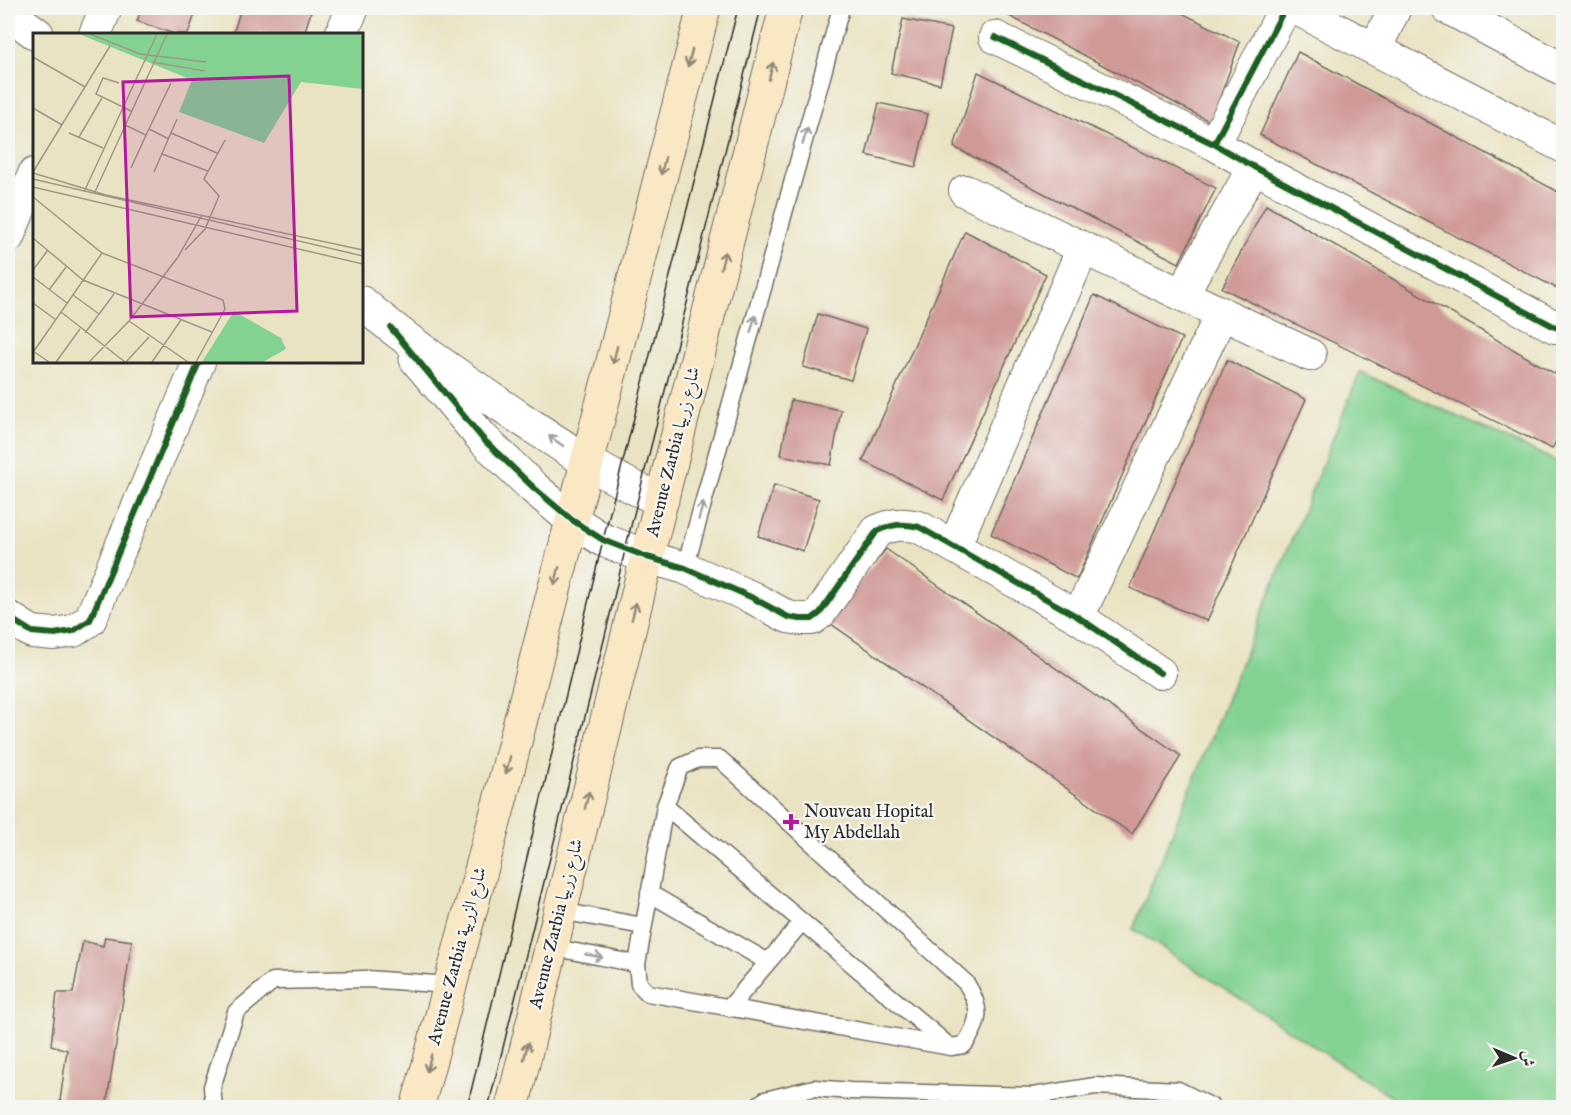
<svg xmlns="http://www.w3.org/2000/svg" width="1571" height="1115" font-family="'IM FELL English',Amiri,serif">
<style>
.green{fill:#83d292;stroke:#577e5e;stroke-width:1.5}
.building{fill:#cf9996}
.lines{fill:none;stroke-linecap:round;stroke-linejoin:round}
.service-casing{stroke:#6e6b60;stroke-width:19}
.minor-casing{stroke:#6e6b60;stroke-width:34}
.tertiary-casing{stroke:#6e6b60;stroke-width:35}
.secondary-casing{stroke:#6e6b60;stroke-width:35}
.service{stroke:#fff;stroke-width:16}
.minor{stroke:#fff;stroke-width:32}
.tertiary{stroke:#fff;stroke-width:33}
.secondary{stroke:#fae7c3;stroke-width:33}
.tram{stroke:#2b2b2b;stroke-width:1.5}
.cycleway-casing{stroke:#f6f6f2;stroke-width:10}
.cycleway{stroke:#1b5e20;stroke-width:6}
.oneway{stroke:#928977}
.oneway2{stroke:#a0a0a0}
.poi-dot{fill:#b5179e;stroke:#f6f6f2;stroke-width:2}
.labels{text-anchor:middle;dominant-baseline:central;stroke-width:4.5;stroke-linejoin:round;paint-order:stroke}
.street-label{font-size:18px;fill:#2b2b2b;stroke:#f6f6f2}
.poi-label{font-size:18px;fill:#2b2b2b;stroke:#f6f6f2;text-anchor:start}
.inset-road{fill:none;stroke:#9e9986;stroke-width:1.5}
.view{fill:#b5179e;fill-opacity:0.15;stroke:#b5179e;stroke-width:3}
.inset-edge{fill:none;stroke:#2b2b2b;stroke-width:3}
</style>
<rect width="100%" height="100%" fill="#f6f6f2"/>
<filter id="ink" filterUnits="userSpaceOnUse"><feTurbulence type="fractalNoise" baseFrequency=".0167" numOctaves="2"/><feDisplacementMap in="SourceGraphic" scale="12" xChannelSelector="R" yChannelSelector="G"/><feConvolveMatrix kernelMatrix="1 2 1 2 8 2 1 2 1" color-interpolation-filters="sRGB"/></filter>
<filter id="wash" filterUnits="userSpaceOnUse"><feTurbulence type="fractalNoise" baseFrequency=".008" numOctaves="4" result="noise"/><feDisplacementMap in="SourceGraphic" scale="24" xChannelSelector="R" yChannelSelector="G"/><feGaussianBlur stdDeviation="1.35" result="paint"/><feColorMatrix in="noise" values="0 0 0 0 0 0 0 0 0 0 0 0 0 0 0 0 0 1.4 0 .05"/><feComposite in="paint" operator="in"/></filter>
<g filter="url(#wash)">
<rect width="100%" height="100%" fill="#eae3c3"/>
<path class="green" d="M1360,372L1563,464V1107H1407L1133,929Z"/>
<g id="blocks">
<path class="building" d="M142,8H197L188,34H174L137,21Z
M241,8H298L311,12L304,34H233Z
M994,8H1172L1240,42L1211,122Z
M903,19L952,29L940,84L891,73Z
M1298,52L1564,195V292L1260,135Z
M978,72L1216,188L1179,263L954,147Z
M879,103L928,114L916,167L866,155Z
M1266,205L1564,379V425L1552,449L1222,288Z
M965,231L1046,274L943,500L863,461Z
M1094,295L1182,338L1077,579L991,534Z
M818,314L866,329L851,380L803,367Z
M1227,360L1306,399L1207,621L1130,588Z
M791,400L841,410L831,465L781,455Z
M774,485L819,499L803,551L758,536Z
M886,549L1181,756L1132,834L827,621Z
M105,937L132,941L106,1108H97L60,1101L67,1050L51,1045L57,993H73L83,941L103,946Z"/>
</g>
</g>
<g filter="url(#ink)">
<use href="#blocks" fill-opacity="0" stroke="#6e6b60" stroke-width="1.5"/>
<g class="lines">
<defs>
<path id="service" d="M685,568L841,8
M698,759H720L966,983C982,1008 981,1021 964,1045L951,1047L648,993L639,984L637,964L665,806L680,767Z
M665,806L949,1046
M649,893L768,962
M560,911L643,926
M551,947L637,964
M729,1008L802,922
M214,1108L212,1087L236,1012L273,981L367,979L449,985
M754,1108L765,1100L814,1088L851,1091L1033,1096L1095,1086L1178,1090L1214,1108"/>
<path id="minor" d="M1295,8L1564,147
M1448,8L1564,70
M95,34L106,8
M341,34L353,8
M995,37L1214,144L1285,8
M1375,49L1395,8
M1214,144L1254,167L1555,327
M965,191L1083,248L1310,355
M8,237L34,174
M1182,294L1254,167
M954,547L1083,248
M647,557L685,568L753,598L788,617L800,619H812L820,613L877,531C894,524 901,523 919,527L1078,617L1160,673
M8,617L32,632L54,634L73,631L90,620L199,362
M1078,617L1222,313"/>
<path id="tertiary" d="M8,13L37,34
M362,303C411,345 466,381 520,418C566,448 611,480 662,500
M416,359L483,439L534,488L572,520L603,540L647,557"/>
<path id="secondary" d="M417,1108L499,804L704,8
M512,1108L647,557L786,8"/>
</defs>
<use href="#service" class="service-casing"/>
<use href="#minor" class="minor-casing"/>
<use href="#tertiary" class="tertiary-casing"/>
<use href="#secondary" class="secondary-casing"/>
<use href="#service" class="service"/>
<use href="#minor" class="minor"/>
<use href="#tertiary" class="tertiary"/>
<use href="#secondary" class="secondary"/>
<path class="tram" d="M467,1108L603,540L738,8
M488,1108L605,636L625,550L761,8"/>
<defs>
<path id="cycleway" d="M995,37L1214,144L1285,8
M1214,144L1254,167L1555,327
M391,328L483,439L534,488L572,520L603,540L647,557L685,568L753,598L788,617L800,619H812L820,613L877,531C894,524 901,523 919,527L1078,617L1160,673
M8,617L32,632L54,634L73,631L90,620L199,362"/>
</defs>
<use href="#cycleway" class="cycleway-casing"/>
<use href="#cycleway" class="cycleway"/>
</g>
<defs><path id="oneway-shaft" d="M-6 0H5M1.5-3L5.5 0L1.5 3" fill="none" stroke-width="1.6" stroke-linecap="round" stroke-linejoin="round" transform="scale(1.5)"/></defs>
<g class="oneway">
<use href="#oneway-shaft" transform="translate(690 58) rotate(105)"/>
<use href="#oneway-shaft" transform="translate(771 71) rotate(-76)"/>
<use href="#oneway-shaft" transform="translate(663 166) rotate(104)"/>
<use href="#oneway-shaft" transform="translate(723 260) rotate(-76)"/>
<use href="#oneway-shaft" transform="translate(615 355) rotate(104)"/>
<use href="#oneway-shaft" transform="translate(557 576) rotate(104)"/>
<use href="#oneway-shaft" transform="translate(634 611) rotate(-76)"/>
<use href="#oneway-shaft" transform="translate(508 765) rotate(104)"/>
<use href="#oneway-shaft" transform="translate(587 800) rotate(-76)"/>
<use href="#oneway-shaft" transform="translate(526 1051) rotate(-76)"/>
<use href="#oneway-shaft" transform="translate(429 1063) rotate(105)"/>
</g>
<g class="oneway2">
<use href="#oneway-shaft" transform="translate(805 136) rotate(-74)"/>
<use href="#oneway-shaft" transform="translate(753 324) rotate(-74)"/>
<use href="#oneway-shaft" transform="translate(556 441) rotate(-146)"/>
<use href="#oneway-shaft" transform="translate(701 511) rotate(-74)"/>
<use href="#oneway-shaft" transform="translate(594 956) rotate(11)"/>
</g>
</g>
<path class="poi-dot" d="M788 813h6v6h6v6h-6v6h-6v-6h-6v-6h6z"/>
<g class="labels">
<g class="street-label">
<text transform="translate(674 452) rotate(-76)">Avenue Zarbia شارع زربيا</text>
<text transform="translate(557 924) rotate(-76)">Avenue Zarbia شارع زربيا</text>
<text transform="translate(458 956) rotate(-75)">Avenue Zarbia شارع الزربية</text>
</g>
<g class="poi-label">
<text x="804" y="812">Nouveau Hopital<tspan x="804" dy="21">My Abdellah</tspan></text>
</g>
</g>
<g transform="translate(33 33)">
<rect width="330" height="330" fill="#eae3c3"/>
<path d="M46,1H330V56L268,49L231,110L146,79L159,47ZM201,278L248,305L253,316L230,329H169Z" fill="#83d292"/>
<path class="inset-road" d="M57,1L107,21L173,29M0,24L52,54M119,29L172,38M86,50L70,45L63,61L98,78M0,75L29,92M92,92L113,102L98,135M116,96L136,106M36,100L70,115M138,100L184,120M113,102L138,50M46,104L69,65M129,121L175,138M0,139L77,13M121,139L144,86M0,140L73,162L330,217M0,146L330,223M0,154L330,231M51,159L124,1M61,161L134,1M0,164L69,220L190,267L192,276L163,329M0,205L50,247L179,299M152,217L172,196L186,163L171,146L192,107M0,237L15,217M0,244L34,270M16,257L33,234M40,262L66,281M0,270L23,287M28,279L92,329M96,288L155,329M52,300L81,261M0,318L16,329M1,318L69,220M23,329L47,296M56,329L96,288L145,224L169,182M93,329L116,304M119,329L148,287"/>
<path class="view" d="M256,43L264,278L98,284L90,49Z"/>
<rect width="330" height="330" class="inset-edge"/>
</g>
<rect width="1571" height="1115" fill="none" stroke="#f6f6f2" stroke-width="30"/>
<g transform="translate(1514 1058) rotate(92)" stroke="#f6f6f2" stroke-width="4.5" paint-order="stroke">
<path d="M0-4.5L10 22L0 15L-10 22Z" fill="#2b2b2b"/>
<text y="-9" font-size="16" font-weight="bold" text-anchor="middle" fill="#2b2b2b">ش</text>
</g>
</svg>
